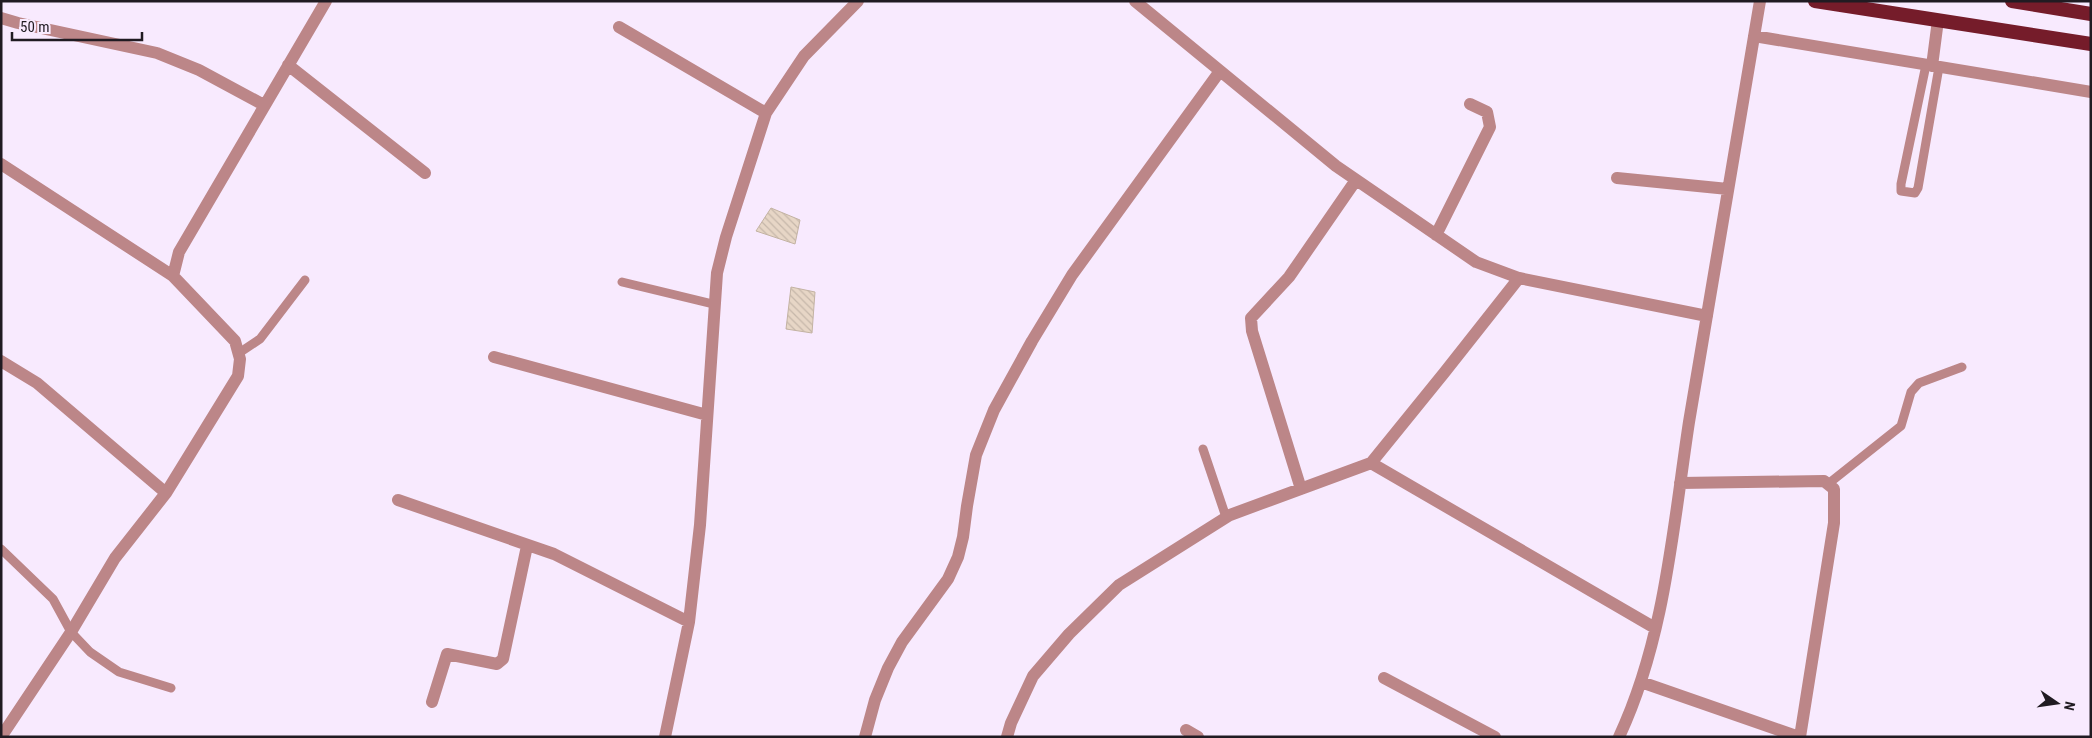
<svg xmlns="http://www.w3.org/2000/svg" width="2092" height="738" font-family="'Roboto Condensed',sans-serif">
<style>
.building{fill:url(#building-back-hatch);stroke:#c3b3a3}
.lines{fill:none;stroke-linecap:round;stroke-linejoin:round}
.service{stroke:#bc8688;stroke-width:9}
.minor{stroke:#bc8688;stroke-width:12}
.trunk{stroke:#751c2a;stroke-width:14}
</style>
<defs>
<pattern id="building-back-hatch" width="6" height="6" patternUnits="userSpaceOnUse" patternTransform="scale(1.25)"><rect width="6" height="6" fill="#e7d6c6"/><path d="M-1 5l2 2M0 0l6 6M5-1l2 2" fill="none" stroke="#c6b7aa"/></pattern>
</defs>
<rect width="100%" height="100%" fill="#f8eafe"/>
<path class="building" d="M771,208L800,220L795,244L756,231Z
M791,287L815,292L812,333L786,329Z"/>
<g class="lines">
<path class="service" d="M1926,65L1901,184V191L1915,193L1918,188L1939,67
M622,282L713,304
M239,353L260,339L305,280
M1203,449L1226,517
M1828,484L1901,426L1911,392L1919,383L1962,367
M1,549L53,599L71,632L90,652L119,672L171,688"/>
<path class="minor" d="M1135,1L1336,166L1476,262L1519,278L1707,316
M1,18L18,23L157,53L199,70L264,105
M619,27L766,113
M1754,36L2091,92
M288,65L425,173
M1932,66L1938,20
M1,164L173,276
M1617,178L1728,189
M1436,235L1490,127L1487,112L1470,104
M494,357L707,415
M1,361L37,383L166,493
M1371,463L1655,628
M1680,483L1824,481L1834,489V523L1800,737
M1301,489L1252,331L1251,318L1289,277L1356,180
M398,500L554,554L689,622
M1384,678L1495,737
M1641,682L1799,737
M432,702L447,654L497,664L503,659L527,546
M1186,730L1198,737
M1,737L71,632L115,558L166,493L238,376L240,359L235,341L173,276L179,252L326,1
M665,737L689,622L700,525L717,273L726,237L766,113L804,56L858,1
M865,737L875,700L888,668L902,642L948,579L958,557L963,537L967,506L976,455L994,410L1032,341L1072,275L1220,71
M1007,737L1011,723L1033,676L1069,634L1119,585L1230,515L1371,463L1444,373L1519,278
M1619,737C1665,639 1673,527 1689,422C1712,281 1736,141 1760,1"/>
<path class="trunk" d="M1815,1L2091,44
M2012,1L2091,14"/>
</g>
<rect width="2092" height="738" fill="none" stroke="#201b22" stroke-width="5"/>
<g transform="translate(2057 703) rotate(103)" stroke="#f8eafe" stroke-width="4" paint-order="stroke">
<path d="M0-4L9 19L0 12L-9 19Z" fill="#201b22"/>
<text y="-8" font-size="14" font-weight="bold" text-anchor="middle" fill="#201b22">N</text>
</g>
<path d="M12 32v8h130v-8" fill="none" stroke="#201b22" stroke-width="2.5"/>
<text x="20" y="32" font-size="15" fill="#201b22" stroke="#f8eafe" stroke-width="4" paint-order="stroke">50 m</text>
</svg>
